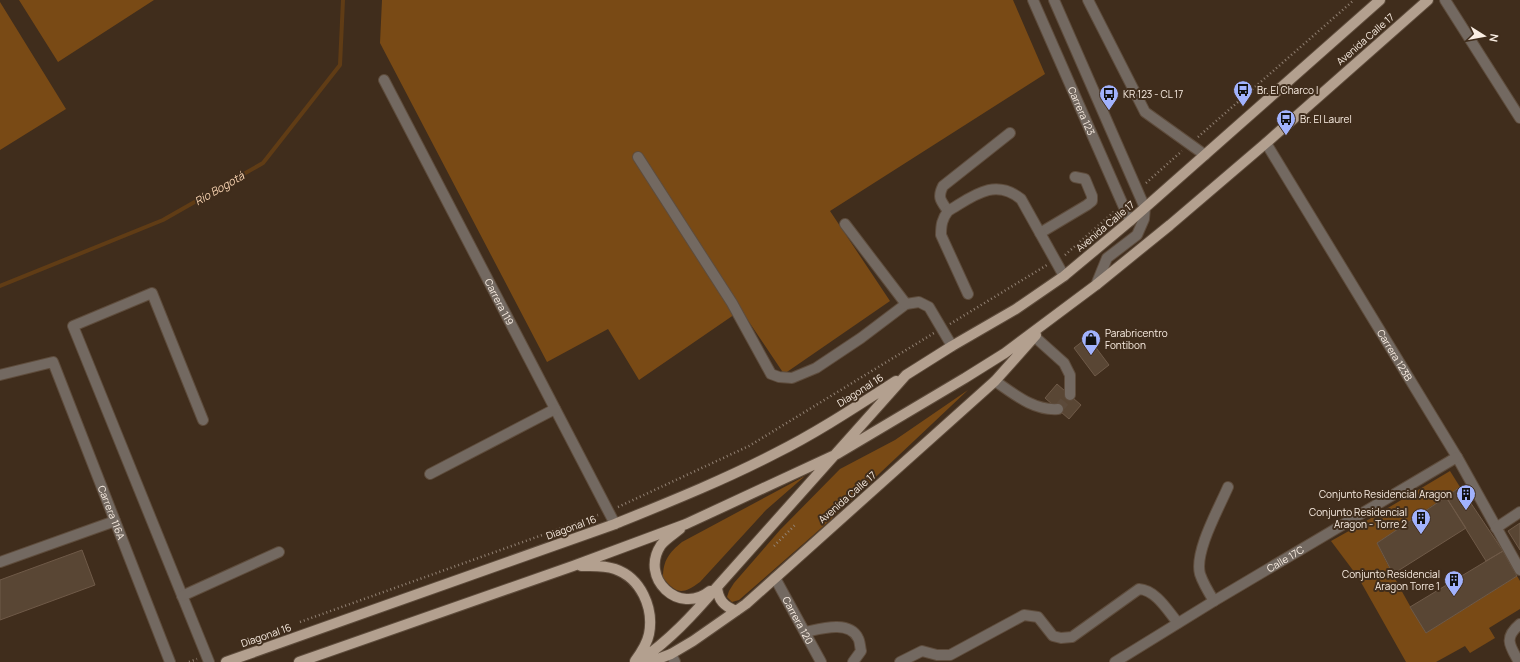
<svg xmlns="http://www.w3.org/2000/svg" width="1520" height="662" font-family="Manrope,sans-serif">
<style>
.green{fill:#794a15}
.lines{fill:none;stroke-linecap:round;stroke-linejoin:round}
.stream{stroke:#603c15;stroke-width:4}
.building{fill:#594634;stroke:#6f5a48}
.minor-tunnel{stroke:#5c4a3a;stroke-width:10;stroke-dasharray:10 5;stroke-linecap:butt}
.minor-casing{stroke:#5e4c3c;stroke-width:12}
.major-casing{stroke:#5e4c3c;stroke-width:12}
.path{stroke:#938375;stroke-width:2.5;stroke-dasharray:1 3;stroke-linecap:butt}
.minor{stroke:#736961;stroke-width:10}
.major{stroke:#b3a08f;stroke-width:10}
.labels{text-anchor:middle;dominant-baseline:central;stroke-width:4;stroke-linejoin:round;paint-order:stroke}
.street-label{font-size:10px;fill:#faeee3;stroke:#402d1c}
.poi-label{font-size:10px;fill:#faeee3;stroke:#402d1c;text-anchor:start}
.water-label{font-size:11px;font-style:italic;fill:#f8d3b1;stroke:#402d1c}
</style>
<rect width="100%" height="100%" fill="#402d1c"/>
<path class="green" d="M19,0H154L58,62Z
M382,0H1013L1045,74L830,211L890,301L784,374L741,310L639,380L608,329L547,362L380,43Z
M0,2L66,109L0,150Z
M968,390L827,523L739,600L732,602L727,597L729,591L734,583L780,530L840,469L895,440Z
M1450,471L1460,487L1377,543C1392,574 1408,604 1426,633L1517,576L1520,581V609L1489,628L1495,638L1470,653L1465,646L1436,662H1406L1358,577L1331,541L1356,527Z
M805,476L766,510L700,582C682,595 677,594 663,578C663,560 669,553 682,542Z"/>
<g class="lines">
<path class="stream" d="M0,286L163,220L263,163L340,65L343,0"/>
</g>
<path class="building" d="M1088,337L1109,365L1095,376L1074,348Z
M1057,384L1081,405L1069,419L1045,398Z
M1460,487L1503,551L1486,561L1446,497Z
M1446,497L1466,528L1393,574L1377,543Z
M1520,523V550L1508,531Z
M82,550L95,585L0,620V580Z
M1503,551L1517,576L1426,633L1410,607Z"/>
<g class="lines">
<path class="minor-tunnel" d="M1058,409L1070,395"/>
<defs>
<g id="minor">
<path id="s1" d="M1033,0L1130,221"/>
<path d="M1054,0L1145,208L1144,219L1137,235L1107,258L1096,285"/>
<path d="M1088,0L1145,112L1205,155"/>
<path d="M1445,0L1520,118"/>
<path id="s2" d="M384,80L615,524"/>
<path id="s3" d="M1266,143L1457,457L1520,570"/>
<path d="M638,157L732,303L771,374L779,377L792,378L816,368L861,338L906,304L919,302L929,307L952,346"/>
<path d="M948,211C941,201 937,198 943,186L1010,133"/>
<path d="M845,224L906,304"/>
<path d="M1040,233L1087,205L1092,201V196L1085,179L1075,177"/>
<path d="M968,294L941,235C941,225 942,219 948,211C972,197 994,177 1021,199L1064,276"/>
<path d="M1035,337L1064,363L1070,375V395"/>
<path id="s4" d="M0,375L53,362L170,662"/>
<path d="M995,381C1014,394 1034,411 1058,409"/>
<path d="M203,420L152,293L73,326L209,662"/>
<path d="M430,474L555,409"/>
<path d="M1496,528L1520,512"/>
<path d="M0,562L115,521"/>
<path id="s5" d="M775,578L821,662"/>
<path d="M182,596L279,552"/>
<path d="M1214,601C1209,593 1203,583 1200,574C1194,552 1219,508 1228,487"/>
<path d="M805,632C820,629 849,620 858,638C860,641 860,647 861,651L853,662"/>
<path d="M671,654L675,662"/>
<path d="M900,662L922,651L937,655H950L1024,615L1038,617L1053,636L1061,638L1072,637L1139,589C1156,590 1168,611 1178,623"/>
<path id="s6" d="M1115,662L1214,601L1457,457"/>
<path d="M1519,662C1510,646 1503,638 1520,624"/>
</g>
<path id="major" d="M680,529C674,534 666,539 661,545C639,578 679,616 710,591
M581,566C593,566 604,565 615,569C641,578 654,608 649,634C647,644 641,653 635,661
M717,587C718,600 724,606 736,611
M226,662L615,524C669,502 724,480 776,453C818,432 857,406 896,381
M299,662L573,566L686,524L837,454L965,378L1005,353L1096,285L1170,225L1266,143L1428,0
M638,662C669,641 693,615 717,587L906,375L952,346L1016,309L1064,276L1130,221L1380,0
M650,662L671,654L693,641L746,604L995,381L1036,335"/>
</defs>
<use href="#minor" class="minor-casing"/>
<use href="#major" class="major-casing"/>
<path class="path" d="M1198,137L1354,0
M1146,183L1182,151
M1065,255L1115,211
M950,324L1047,265
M618,507L749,446L934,333
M774,546L795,525
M300,622L598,515
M189,662L197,659"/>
<use href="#minor" class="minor"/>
<use href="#major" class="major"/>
</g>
<defs>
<symbol id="bus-pin" viewBox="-11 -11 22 30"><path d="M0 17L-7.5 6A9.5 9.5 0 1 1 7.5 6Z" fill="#a1b2fd" stroke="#402d1c"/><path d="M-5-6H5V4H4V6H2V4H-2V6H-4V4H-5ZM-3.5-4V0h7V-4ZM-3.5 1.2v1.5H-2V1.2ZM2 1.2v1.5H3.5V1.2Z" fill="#111"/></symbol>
<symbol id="shop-pin" viewBox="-11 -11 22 30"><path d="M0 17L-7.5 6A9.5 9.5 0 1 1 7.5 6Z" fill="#a1b2fd" stroke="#402d1c"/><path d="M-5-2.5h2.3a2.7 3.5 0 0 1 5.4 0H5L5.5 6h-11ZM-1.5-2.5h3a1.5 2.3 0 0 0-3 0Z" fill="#111"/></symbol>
<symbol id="building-pin" viewBox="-11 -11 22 30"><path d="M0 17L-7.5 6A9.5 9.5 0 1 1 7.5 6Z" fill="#a1b2fd" stroke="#402d1c"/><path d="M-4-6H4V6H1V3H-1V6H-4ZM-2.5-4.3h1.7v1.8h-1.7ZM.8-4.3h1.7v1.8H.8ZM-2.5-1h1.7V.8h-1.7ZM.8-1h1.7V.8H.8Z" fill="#111"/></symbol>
</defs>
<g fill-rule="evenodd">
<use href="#bus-pin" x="1232" y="79" width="22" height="30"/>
<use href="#bus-pin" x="1098" y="83" width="22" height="30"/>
<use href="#bus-pin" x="1275" y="108" width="22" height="30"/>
<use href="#shop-pin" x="1080" y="328" width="22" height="30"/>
<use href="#building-pin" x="1455" y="483" width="22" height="30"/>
<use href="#building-pin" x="1410" y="507" width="22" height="30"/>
<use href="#building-pin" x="1443" y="569" width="22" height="30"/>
</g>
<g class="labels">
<g class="street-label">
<text transform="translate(1365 39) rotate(-41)">Avenida Calle 17</text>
<text stroke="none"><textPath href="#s1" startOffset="121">Carrera 123</textPath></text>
<text transform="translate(1105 226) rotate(-40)">Avenida Calle 17</text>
<text stroke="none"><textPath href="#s2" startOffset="250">Carrera 119</textPath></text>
<text stroke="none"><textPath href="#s3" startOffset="248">Carrera 123B</textPath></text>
<text transform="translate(860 390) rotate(-32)">Diagonal 16</text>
<text transform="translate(847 497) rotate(-41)">Avenida Calle 17</text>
<text stroke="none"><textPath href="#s4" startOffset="216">Carrera 116A</textPath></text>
<text transform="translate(571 527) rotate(-20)">Diagonal 16</text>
<text stroke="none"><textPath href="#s6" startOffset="199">Calle 17C</textPath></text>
<text stroke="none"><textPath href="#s5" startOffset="48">Carrera 120</textPath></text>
<text transform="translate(266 635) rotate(-19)">Diagonal 16</text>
</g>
<g class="poi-label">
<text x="1257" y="90">Br. El Charco I</text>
<text x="1123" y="94">KR 123 - CL 17</text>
<text x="1300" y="119">Br. El Laurel</text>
<text x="1105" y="333">Parabricentro<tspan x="1105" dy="12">Fontibon</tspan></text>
<text x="1452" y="494" text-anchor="end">Conjunto Residencial Aragon</text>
<text x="1407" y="512" text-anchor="end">Conjunto Residencial<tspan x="1407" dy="12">Aragon - Torre 2</tspan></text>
<text x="1440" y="574" text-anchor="end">Conjunto Residencial<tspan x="1440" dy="12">Aragon Torre 1</tspan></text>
</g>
<g class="water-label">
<text transform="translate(219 188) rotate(-30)">Río Bogotá</text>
</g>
</g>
<g transform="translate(1484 36) rotate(101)" stroke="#402d1c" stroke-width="3" paint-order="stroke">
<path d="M0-3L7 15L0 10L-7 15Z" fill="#faeee3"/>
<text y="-6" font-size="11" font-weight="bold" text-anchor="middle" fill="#faeee3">N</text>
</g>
</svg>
